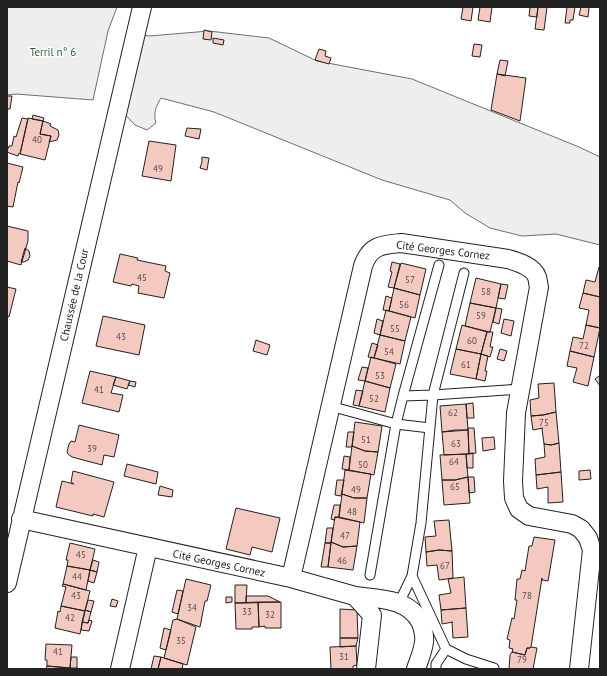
<svg xmlns="http://www.w3.org/2000/svg" width="607" height="676" font-family="'PT Sans',sans-serif">
<style>
.green{fill:#eee;stroke:#6f6f6f}
.building{fill:#f3c9c0;stroke:#222}
.lines{fill:none;stroke-linecap:round;stroke-linejoin:round}
.lane-casing{stroke:#222;stroke-width:11}
.street-casing{stroke:#222;stroke-width:20}
.lane{stroke:#fff;stroke-width:9}
.street{stroke:#fff;stroke-width:18}
.labels{text-anchor:middle;dominant-baseline:central;stroke-width:3;stroke-linejoin:round;paint-order:stroke}
.number-label{font-size:9px;fill:#564c4a}
.park-label{font-size:11px;fill:#2f5e38;stroke:#fff}
.street-label{font-size:11px;fill:#222;stroke:#fff}
</style>
<rect width="100%" height="100%" fill="#fff"/>
<path class="green" d="M7,7H117L108,31L93,100L16,94L7,95Z
M209,31L269,38L317,61L412,79L579,147L600,157V245L556,234L522,236L490,228L465,213L450,200L382,180L214,112L161,98C156,106 153,113 156,123L147,130L135,125L115,104L131,33L149,36Z"/>
<path class="building" d="M463,7H473L471,21L461,19Z
M480,7H492L490,22L478,20Z
M528,7H538L537,17L529,16L530,8Z
M538,7H547L544,30L535,29Z
M567,7H575L573,20H570V23H565Z
M581,7H589L588,17L579,15Z
M204,30L212,32L211,40L203,39Z
M213,38L224,40L223,45L213,43Z
M474,44L482,45L480,57L472,56Z
M319,49L326,51L325,56L331,58L329,64L315,60Z
M500,60L508,61L505,76L497,74Z
M497,74L526,78L520,121L491,110Z
M7,96H12L10,109H7Z
M33,115L44,118L43,121L32,119Z
M22,118L28,119L20,154L19,153L18,156L9,153L7,151L9,146H12L14,136L16,137Z
M28,118L43,121L40,134L51,136L45,160L20,154Z
M43,121L51,124L50,126L58,130L59,135L57,140L49,142L51,136L40,134Z
M187,128L201,129L199,139L185,136Z
M149,141L176,145L171,181L142,176Z
M202,157L209,158L207,170L200,168L202,162Z
M7,163L23,167L19,183L18,182L13,207L7,206Z
M7,226L28,231V241L21,265L7,261Z
M25,248L29,251L30,256L28,260L24,262H21Z
M120,254L138,258L137,260L166,266L165,271L170,273L164,298L138,293L139,286L132,284L131,286L113,282Z
M392,262L400,264L394,288L388,287L392,272L390,271Z
M401,263L426,269L420,295L394,288Z
M599,267H600V297L583,293L586,280L595,282Z
M476,278L501,284L496,308L470,303Z
M501,284L508,285L505,299L498,298Z
M7,287L16,289L9,317L7,316Z
M394,288L420,295L415,318L389,311Z
M583,293L600,297V328L586,325L589,310L579,308Z
M386,296L392,298L389,311L383,310Z
M470,303L496,308L490,332L465,326Z
M496,308L502,309L499,324L493,322Z
M386,310L411,317L405,341L380,335Z
M103,316L145,325L139,355L96,346Z
M377,319L383,321L380,335L374,333Z
M504,319L514,321L511,336L501,333Z
M462,325L487,332L481,354L456,349Z
M586,325L600,328L594,357L570,351L573,337L583,339Z
M487,332H493L490,347H493L490,357L481,354Z
M380,335L405,341L400,364L374,358Z
M256,340L270,345L267,355L253,351Z
M372,343L378,345L374,358L368,357Z
M456,349L481,354L476,379L450,374Z
M500,349L507,351L504,361L497,359Z
M570,351L594,357L588,386L573,382L577,368L567,366Z
M481,354L488,356L485,371H487L485,381L476,379Z
M371,357L396,364L390,388L365,381Z
M362,367L368,368L365,381L358,380Z
M90,371L116,377L111,393L123,395L119,412L82,403Z
M599,376L600,377V386L595,379Z
M116,377L130,381L127,389L113,385Z
M130,381L136,382L135,387L128,385Z
M365,381L390,388L385,412L359,406Z
M554,383L556,412L543,415L531,416L530,400L539,398L538,384Z
M356,390L363,391L359,406L353,405Z
M473,403L474,418H467L466,404Z
M466,404L468,430L442,432L440,406Z
M556,412L559,443L551,445L544,444L542,429L543,428L533,430L531,416L543,415Z
M355,422L382,426L378,452L365,451L352,446Z
M79,425L119,435L114,457L104,455L102,465L72,457L68,454L67,452L69,444L71,441L75,442Z
M468,428H474L476,453L469,454Z
M455,430H468L469,454L444,455L442,432Z
M348,432H354L352,447H346Z
M494,437L495,449L483,451L482,438Z
M559,443L561,472L536,475L535,459L545,457L544,444L551,445Z
M352,446L365,451L378,452L374,475L349,470Z
M473,453V468H467L466,454Z
M466,454L468,477L455,480H442L440,455Z
M344,456L350,457L349,470L342,469Z
M127,464L158,472L156,484L124,476Z
M345,470L371,474L367,498H354L342,494Z
M590,470L591,479L579,480V471Z
M73,471L114,482L104,517L93,514V516L56,507L62,481L74,484L71,482Z
M561,472L563,502L548,503V487L537,489L536,475Z
M468,477L470,503L444,505L442,480H455Z
M468,477H474L475,492L469,493Z
M337,480H344L341,496L335,495Z
M160,486L173,490L172,497L158,495Z
M342,494L354,498H367L364,523L339,517Z
M334,505H340L339,517H335L334,520L331,519Z
M236,508L280,518L272,552L252,547L250,555L226,549Z
M335,517L360,522L357,546L343,547L331,542Z
M449,520L452,551L439,550L426,552L425,537L436,536L434,521Z
M327,528H333L331,543H325Z
M534,537L555,540L548,581L542,580V578L531,647L530,648H527L525,655L512,652L513,649L509,648L510,640L507,639L512,618L514,619L517,600H515L517,579H520L522,570L525,571L529,546H532Z
M331,542L343,547L357,546L353,570L328,567Z
M70,543L95,549L90,570L67,566L68,560H66Z
M325,543H331L328,567H321Z
M439,550L452,551L453,578L439,580L437,565L427,566L426,552Z
M93,560L99,562L97,572L90,570Z
M67,566L90,570L86,590L63,584Z
M90,570L97,572L94,583L88,581Z
M464,577L466,608L441,610L439,595L451,593L448,579Z
M186,579L211,585L207,601H205L200,627L177,619Z
M63,584L90,591L85,611L61,606L66,587L62,586Z
M235,585H247L246,603H235Z
M177,590L183,591L178,614L172,612Z
M246,596H268L280,602L246,603Z
M226,597H232V602L226,603Z
M112,599L118,601L116,607L110,606Z
M88,600L94,601L91,612L85,610Z
M258,602L259,627H252V629H236L235,603Z
M258,602H281V628H265V626L259,627Z
M61,606L85,611L80,634L55,628L58,611L60,612Z
M466,608L468,637L453,638L452,623L453,622L442,624L441,610Z
M340,609L357,610L358,638H340Z
M85,610L91,612L88,623L82,622Z
M177,619L196,627L187,665L164,658L173,620Z
M89,620L92,621L89,631L81,630L82,622L88,623Z
M164,628L171,630L166,650L160,648Z
M340,638H358L356,646L340,647Z
M46,644L72,645L70,668L47,666V660H45Z
M356,646L357,665L353,666V669H331L330,647Z
M531,647L537,648L533,669H509L510,655L512,652L525,655L527,648H530Z
M154,656L161,657L158,669H151Z
M71,657H77V668H70Z
M161,657L183,664L182,669H158Z
M47,666L70,668V669H46Z"/>
<g class="lines">
<defs>
<path id="lane" d="M403,396L433,395L464,273
M330,406L396,424L430,428
M370,575L396,424L403,396L439,265
M412,576L446,649L466,659L494,668
M399,603L412,576L421,523L433,395L521,389
M436,669V664L446,649"/>
<path id="street" d="M21,519L291,578
M7,583L142,7
M355,596C379,599 409,598 421,623C423,629 425,636 424,642C423,651 419,660 416,669
M120,669L148,547
M366,669L372,615L355,596L291,578L363,266C370,245 382,245 401,243L508,259C518,262 533,266 537,277C538,280 538,284 539,287L516,413L513,481L514,498L519,509L529,516L572,524L581,529L588,538L592,550L579,669"/>
</defs>
<use href="#lane" class="lane-casing"/>
<use href="#street" class="street-casing"/>
<use href="#lane" class="lane"/>
<use href="#street" class="street"/>
</g>
<g class="labels">
<g class="number-label">
<text x="37" y="139">40</text>
<text x="158" y="168">49</text>
<text x="142" y="277">45</text>
<text x="410" y="279">57</text>
<text x="486" y="291">58</text>
<text x="404" y="304">56</text>
<text x="481" y="315">59</text>
<text x="395" y="328">55</text>
<text x="121" y="336">43</text>
<text x="472" y="340">60</text>
<text x="584" y="345">72</text>
<text x="389" y="351">54</text>
<text x="466" y="364">61</text>
<text x="380" y="375">53</text>
<text x="99" y="389">41</text>
<text x="374" y="398">52</text>
<text x="453" y="412">62</text>
<text x="544" y="422">75</text>
<text x="366" y="439">51</text>
<text x="456" y="443">63</text>
<text x="92" y="448">39</text>
<text x="454" y="461">64</text>
<text x="363" y="464">50</text>
<text x="455" y="486">65</text>
<text x="356" y="489">49</text>
<text x="352" y="511">48</text>
<text x="345" y="535">47</text>
<text x="81" y="554">45</text>
<text x="342" y="560">46</text>
<text x="445" y="565">67</text>
<text x="77" y="576">44</text>
<text x="76" y="595">43</text>
<text x="527" y="595">78</text>
<text x="192" y="607">34</text>
<text x="247" y="611">33</text>
<text x="270" y="614">32</text>
<text x="70" y="617">42</text>
<text x="181" y="640">35</text>
<text x="58" y="651">41</text>
<text x="344" y="656">31</text>
<text x="522" y="659">79</text>
</g>
<g class="park-label">
<text x="53" y="52">Terril n° 6</text>
</g>
<g class="street-label">
<text transform="translate(443 250) rotate(7)">Cité Georges Cornez</text>
<text transform="translate(74 295) rotate(-77)">Chaussée de la Cour</text>
<text transform="translate(219 563) rotate(12)">Cité Georges Cornez</text>
</g>
</g>
<rect width="607" height="676" fill="none" stroke="#222222" stroke-width="16"/>
</svg>
